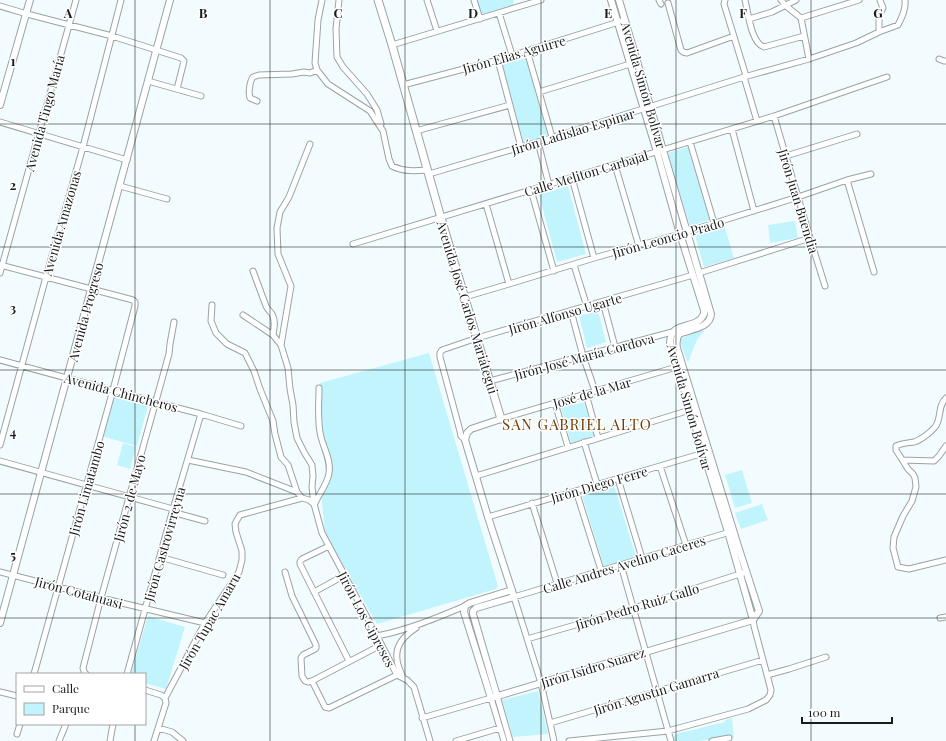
<svg xmlns="http://www.w3.org/2000/svg" width="946" height="741" font-family="'Playfair Display',serif">
<style>
.green{fill:#c2f4fd}
.lines{fill:none;stroke-linecap:round;stroke-linejoin:round}
.minor-casing{stroke:#99a3a5;stroke-width:7}
.tertiary-casing{stroke:#99a3a5;stroke-width:8}
.secondary-casing{stroke:#99a3a5;stroke-width:9}
.minor{stroke:#fff;stroke-width:5}
.tertiary{stroke:#fff;stroke-width:6}
.secondary{stroke:#fff;stroke-width:7}
.grid{fill:none;stroke:#181c1c;stroke-width:1;stroke-opacity:0.55}
.labels{text-anchor:middle;dominant-baseline:central;stroke-width:3;stroke-linejoin:round;paint-order:stroke}
.street-label{font-size:13px;fill:#181c1c;stroke:#fff}
.quarter-label{font-size:15px;letter-spacing:1px;fill:#723c00;stroke:#fff}
.grid-label{font-size:13px;text-anchor:middle;font-weight:bold;fill:#181c1c;stroke:#fff;stroke-width:3;stroke-linejoin:round;paint-order:stroke}
</style>
<rect width="100%" height="100%" fill="#f2fcfe"/>
<path class="green" d="M477,0H513L514,5L481,14Z
M526,58L548,136L524,143L501,65Z
M688,147L710,220L690,226L667,153Z
M568,186L586,254L557,262L539,195Z
M795,221L798,238L770,243L768,225Z
M724,225L734,258L704,267L695,236L696,232Z
M598,311L606,342L587,348L579,316Z
M702,330L704,331C695,340 693,350 689,361H687L679,339Z
M429,353L498,586L496,589L377,624L327,537L325,532L321,493L329,480L321,427L320,383Z
M112,396L148,405L137,446L101,436Z
M584,402L594,437L571,443L561,408Z
M123,443L136,447L130,469L117,465Z
M742,470L752,503L735,508L725,475Z
M614,485L636,557L604,567L582,495Z
M762,504L768,520L741,529L735,513Z
M148,616L185,627L166,689L145,683V674H131Z
M538,691L548,734L513,737L502,700Z
M732,718L734,738L697,741H675L674,740V736L676,734L725,722V720Z"/>
<g class="lines">
<defs>
<path id="minor" d="M322,0L318,20L315,63L317,70L328,84L370,111L383,131L389,159L392,166C404,172 415,171 428,170
M339,0L336,29L337,57L343,67L367,94L377,110L381,124
M427,0L437,31
M474,0L480,19
M659,0L661,4
M725,0L724,4L746,76
M745,0C748,12 751,43 764,47L804,36
M781,0L786,6L801,18L809,59
M668,3L681,50L683,52L687,53L734,36
M0,6L27,14L112,36L181,58L184,61L177,89
M499,13L512,55
M801,18L859,0
M749,19L772,12L796,0
M879,32V16L883,8L880,0
M392,45L541,0
M527,51L552,137
M939,59L944,61H946
M498,60L521,147
M744,77L757,121
M148,81L201,96
M403,85L498,60L625,20
M539,92L630,64
M257,101L250,98C248,92 250,81 253,77L259,75L292,74L304,72L310,73L317,70
M774,116L810,238L825,286
M0,122L127,160
M732,129L754,211
M416,131L510,105
M538,142L549,185
M690,142L714,223
M310,144L289,197L280,212L277,228L278,254L291,286L281,345L288,368L290,389L293,405L294,422L297,438L304,452L312,465L313,476L312,487L314,504
M786,156L857,134
M615,165L639,246
M429,174L538,142L744,77L809,59L856,43L879,32L898,25C902,17 906,9 905,0
M572,178L594,258
M847,180L874,272
M120,186L167,199
M531,190L554,271
M486,204L509,284
M353,244L774,116L887,77
M0,265L133,300L135,302V306L113,390L34,674
M574,265L587,307
M253,271L266,306C267,309 270,311 272,314C276,321 274,328 273,335
M0,273L76,0
M699,273L810,238
M465,297L509,284L594,258L680,234L798,197L847,180L871,174
M603,302L615,347
M212,305L211,321L216,333L227,344L245,353L254,371L260,389L273,421L275,434L281,457L288,465L297,492L302,498
M571,311L583,356L595,391
M243,315L273,335L281,345
M0,360L155,402L201,414L241,426
M490,381L672,332L676,333
M586,394L598,438
M946,398C937,406 942,419 935,427C931,432 921,440 914,442C908,443 902,443 896,446V450L908,469L913,474L915,478L916,487L912,501L903,516L894,537L893,548L898,567L909,569L946,560
M555,403L568,447
M501,419L680,366
M465,440L461,436L460,431L440,357V353L442,350L477,338L693,275
M584,442L597,484
M0,445L46,277L83,147L121,0
M188,460L246,472L297,492
M903,460L934,461L939,456L946,446
M0,461L173,509
M660,466L686,545
M476,476L690,410
M618,479L642,558
M576,491L601,570
M315,503C319,494 328,483 329,473C331,460 324,449 321,437C317,423 319,403 319,388
M532,503L557,583
M172,512L205,521
M488,517L707,452
M329,546L302,559L300,562V564L349,661
M160,557L223,575
M621,565L671,741
M0,572L101,598L205,623
M285,572L292,596L316,645V648L315,649L303,655L301,658L302,676L305,681L308,682L312,681L381,645
M314,592L345,575
M940,618L946,617
M377,636C408,630 436,618 465,606
M527,639L634,608L743,573
M86,674H85L83,668L101,598L169,354L170,344L174,322
M127,674L173,509L201,414
M767,675L789,669L826,657
M403,678C401,672 397,665 397,659C395,645 405,635 416,628
M312,681L325,707L329,708L397,675
M145,690L161,695L165,698
M0,692L17,696
M497,696L510,741
M422,718L491,698L504,741
M550,723L763,660
M158,728L172,732L183,741
M17,734L20,724
M59,741L66,724
M110,741L113,724
M154,741L166,703L165,698L205,623L239,572L242,560V551L236,532L235,524L237,520L240,515L302,498L309,500L314,504L322,533L377,636L397,675L407,680L414,687L430,741
M456,741L500,728
M554,741L541,683L514,597L730,532
M569,741L668,731L748,709L766,700L770,695L771,690L754,626L753,620
M712,741L729,738"/>
<path id="tertiary" d="M611,0L657,152L680,234L704,310V314C696,332 670,318 670,344L728,532L753,620
M0,105L30,0
M512,590L470,603L465,606L464,612L491,698L753,620L759,611L738,546L677,348C676,343 676,339 679,334C689,329 710,329 711,314L619,0
M0,623L170,0
M497,696L473,614V611L476,608L514,597L488,517L465,440L467,433L471,429L501,419"/>
<path id="secondary" d="M378,0L392,45L441,218L501,419"/>
</defs>
<use href="#minor" class="minor-casing"/>
<use href="#tertiary" class="tertiary-casing"/>
<use href="#secondary" class="secondary-casing"/>
<use href="#minor" class="minor"/>
<use href="#tertiary" class="tertiary"/>
<use href="#secondary" class="secondary"/>
</g>
<path class="grid" d="M135,0V674M270,0V741M405,0V741M541,0V741M676,0V741M811,0V741M0,124H946M0,247H946M0,370H946M0,494H946M0,618H946M135,724V741"/>
<g class="labels">
<g class="street-label">
<text transform="translate(514 54) rotate(-16)">Jirón Elias Aguirre</text>
<text transform="translate(644 85) rotate(74)">Avenida Simón Bolívar</text>
<text transform="translate(44 113) rotate(-75)">Avenida Tingo María</text>
<text transform="translate(573 131) rotate(-17)">Jirón Ladislao Espinar</text>
<text transform="translate(586 173) rotate(-17)">Calle Meliton Carbajal</text>
<text transform="translate(799 201) rotate(73)">Jirón Juan Buendia</text>
<text transform="translate(61 223) rotate(-74)">Avenida Amazonas</text>
<text transform="translate(668 237) rotate(-16)">Jirón Leoncio Prado</text>
<text transform="translate(468 307) rotate(73)">Avenida José Carlos Mariátegui</text>
<text transform="translate(85 312) rotate(-75)">Avenida Progreso</text>
<text transform="translate(565 313) rotate(-16)">Jirón Alfonso Ugarte</text>
<text transform="translate(584 356) rotate(-15)">Jirón José María Cordova</text>
<text transform="translate(121 392) rotate(15)">Avenida Chincheros</text>
<text transform="translate(592 392) rotate(-16)">José de la Mar</text>
<text transform="translate(690 407) rotate(74)">Avenida Simón Bolívar</text>
<text transform="translate(599 484) rotate(-16)">Jirón Diego Ferre</text>
<text transform="translate(86 488) rotate(-74)">Jirón Limatambo</text>
<text transform="translate(129 498) rotate(-75)">Jirón 2 de Mayo</text>
<text transform="translate(164 544) rotate(-74)">Jirón Castrovirreyna</text>
<text transform="translate(624 564) rotate(-17)">Calle Andres Avelino Caceres</text>
<text transform="translate(79 592) rotate(15)">Jirón Cotahuasi</text>
<text transform="translate(637 606) rotate(-17)">Jirón Pedro Ruiz Gallo</text>
<text transform="translate(367 619) rotate(62)">Jirón Los Cipreses</text>
<text transform="translate(209 621) rotate(-60)">Jirón Tupac Amaru</text>
<text transform="translate(593 667) rotate(-17)">Jirón Isidro Suarez</text>
<text transform="translate(656 691) rotate(-17)">Jirón Agustín Gamarra</text>
</g>
<g class="quarter-label">
<text x="577" y="424">SAN GABRIEL ALTO</text>
</g>
</g>
<g class="grid-label">
<text x="68" y="18">A</text>
<text x="203" y="18">B</text>
<text x="338" y="18">C</text>
<text x="473" y="18">D</text>
<text x="608" y="18">E</text>
<text x="743" y="18">F</text>
<text x="878" y="18">G</text>
<text x="13" y="66">1</text>
<text x="13" y="190">2</text>
<text x="13" y="313">3</text>
<text x="13" y="437">4</text>
<text x="13" y="560">5</text>
</g>
<rect x="16" y="673" width="130" height="52" fill="#ffffff" stroke="#a3a4a4"/>
<rect x="24" y="686" width="20" height="6" fill="#ffffff" stroke="#a3a4a4"/>
<text x="52" y="693" font-size="12" fill="#181c1c">Calle</text>
<rect x="24" y="703" width="20" height="12" fill="#c2f4fd" stroke="#a3a4a4"/>
<text x="52" y="713" font-size="12" fill="#181c1c">Parque</text>
<path d="M802 717v6h90v-6" fill="none" stroke="#181c1c" stroke-width="2"/>
<text x="808" y="717" font-size="12" fill="#181c1c" stroke="#ffffff" stroke-width="3" paint-order="stroke">100 m</text>
</svg>
